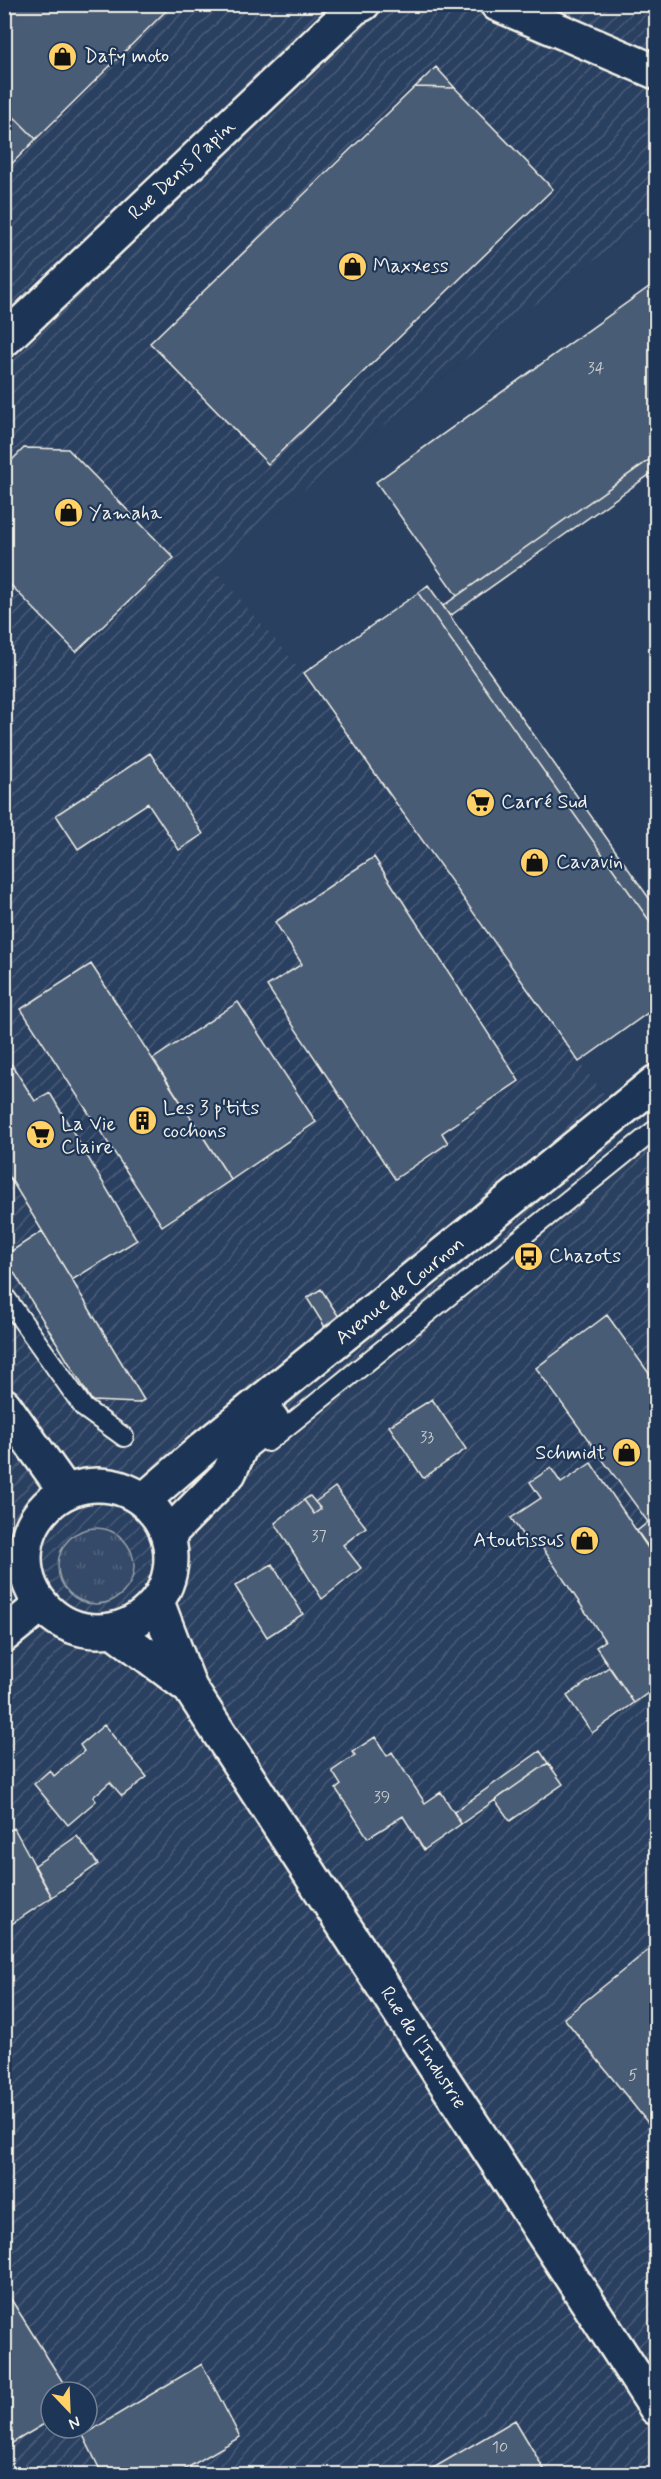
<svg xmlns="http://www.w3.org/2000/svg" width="661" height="2479" font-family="Mynerve,sans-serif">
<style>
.built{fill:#2a4060}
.industrial{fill:url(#industrial-furrows);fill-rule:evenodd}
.grass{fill:url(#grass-tufts);stroke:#949ea8;stroke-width:1.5}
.building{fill:#485b74;stroke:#f4f1e8;stroke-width:1.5}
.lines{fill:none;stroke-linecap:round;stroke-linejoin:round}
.service-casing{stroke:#f4f1e8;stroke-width:22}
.minor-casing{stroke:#f4f1e8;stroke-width:38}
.secondary-casing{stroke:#f4f1e8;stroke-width:38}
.service{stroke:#1d3557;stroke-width:18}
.minor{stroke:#1d3557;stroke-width:33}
.secondary{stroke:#1d3557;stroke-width:33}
.labels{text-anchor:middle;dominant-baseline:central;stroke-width:4.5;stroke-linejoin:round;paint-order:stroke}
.number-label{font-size:16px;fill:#c9cccb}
.poi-label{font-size:20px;fill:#f4f1e8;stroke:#1d3557;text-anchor:start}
.street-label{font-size:20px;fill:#f4f1e8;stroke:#1d3557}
</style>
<defs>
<pattern id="industrial-furrows" width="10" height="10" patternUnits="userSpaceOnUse" patternTransform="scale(1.5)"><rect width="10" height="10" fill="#2a4060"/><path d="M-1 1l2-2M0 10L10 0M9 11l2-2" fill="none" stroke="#4a5c77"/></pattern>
<pattern id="grass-tufts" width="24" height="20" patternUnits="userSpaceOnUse" patternTransform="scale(1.5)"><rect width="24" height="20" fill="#354a67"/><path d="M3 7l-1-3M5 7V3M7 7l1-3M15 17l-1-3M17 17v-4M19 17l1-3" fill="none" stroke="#53657d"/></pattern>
</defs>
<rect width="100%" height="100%" fill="#1d3557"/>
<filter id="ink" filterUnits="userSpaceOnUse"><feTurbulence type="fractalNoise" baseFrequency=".0167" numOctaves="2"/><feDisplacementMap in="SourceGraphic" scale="12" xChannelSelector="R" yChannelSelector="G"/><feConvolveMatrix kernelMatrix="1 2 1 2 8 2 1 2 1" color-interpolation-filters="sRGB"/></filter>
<g filter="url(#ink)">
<path class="built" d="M656,214V1103L629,1125L579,1062L304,673L215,571L281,509L500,331Z"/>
<path class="industrial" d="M5,5H656V214L500,331L281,509L216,571L304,673L579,1062L629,1125L656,1103V2474H5ZM51,2392H87V2428H51Z"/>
<path class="grass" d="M58 1566a38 38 0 1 1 76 0a38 38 0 1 1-76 0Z"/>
<path class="building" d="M4,4H173L36,139L4,107Z
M436,67L455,88L415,87Z
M415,87L455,88L553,189L268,464L150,343Z
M4,107L36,139L4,172Z
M656,282V455L457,596L376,482Z
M24,448L68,449L174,558L76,652L4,578V468Z
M656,455V470L450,616L443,606Z
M428,585L656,908V930L418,593Z
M418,593L656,930V1007L579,1062L304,673Z
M150,753L203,834L179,850L148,803L78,849L56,815Z
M374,857L519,1081L442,1133L448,1143L395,1179L267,986L302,964L275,922Z
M91,964L231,1180L162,1226L21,1009Z
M238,1002L316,1122L231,1180L153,1059Z
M4,1053L35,1101L50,1093L137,1240L72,1280L4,1168Z
M42,1231L72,1280L144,1400L138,1403L92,1401L4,1256Z
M321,1289L339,1317L325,1327L307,1298Z
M607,1315L656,1383V1558L637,1531L648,1522L536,1368Z
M432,1399L466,1449L423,1478L389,1426Z
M591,1463L656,1560V1687L634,1703L596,1647L605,1641L538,1541L530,1546L511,1518L541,1498L530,1482L551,1468L561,1483Z
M335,1487L366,1527L343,1545L361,1568L322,1599L275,1523L304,1500L314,1514L321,1509L315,1502Z
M310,1496L321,1509L314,1514L304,1500Z
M272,1564L303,1614L267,1637L235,1586Z
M609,1667L634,1703L592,1733L567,1696Z
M104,1725L147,1777L122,1796L110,1782L93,1797L96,1801L68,1825L34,1784L50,1770L54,1776L84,1751L80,1745Z
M375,1737L387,1756L392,1752L425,1803L441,1792L461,1824L424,1850L403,1816L368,1838L336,1789L341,1785L332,1771L355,1755L352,1752Z
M540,1751L548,1763L461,1824L454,1812Z
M548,1763L563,1784L510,1821L495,1800Z
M14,1828L52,1897L4,1929V1833Z
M77,1836L98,1864L52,1897L34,1866Z
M656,1944V2133L564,2018Z
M4,2288L69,2392H51V2420L4,2448Z
M202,2364L240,2437L177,2474H102L83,2435Z
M515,2420L547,2474H423Z"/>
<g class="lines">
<defs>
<path id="service" d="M4,1295L84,1408L124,1437
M268,1442L656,1129"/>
<path id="minor" d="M497,4L656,72
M4,340L354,8L363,4
M4,1405L66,1492
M157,1602L190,1688L656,2408
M113,1630L190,1688"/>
<path id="secondary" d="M25 1558a73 73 0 1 1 146 0a73 73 0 1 1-146 0Z
M144,1500L205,1447L656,1082
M168,1535L229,1473L242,1444L272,1420
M4,1635L41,1605"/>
</defs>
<use href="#service" class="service-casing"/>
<use href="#minor" class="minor-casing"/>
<use href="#secondary" class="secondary-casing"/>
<use href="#service" class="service"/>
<use href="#minor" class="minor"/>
<use href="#secondary" class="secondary"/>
</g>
</g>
<defs>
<symbol id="shop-disc" viewBox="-11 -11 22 22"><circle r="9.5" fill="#ffd166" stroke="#1d3557"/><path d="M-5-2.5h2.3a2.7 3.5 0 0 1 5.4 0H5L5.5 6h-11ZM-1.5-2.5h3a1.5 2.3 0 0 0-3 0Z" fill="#111"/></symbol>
<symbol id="supermarket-disc" viewBox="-11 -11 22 22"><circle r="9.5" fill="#ffd166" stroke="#1d3557"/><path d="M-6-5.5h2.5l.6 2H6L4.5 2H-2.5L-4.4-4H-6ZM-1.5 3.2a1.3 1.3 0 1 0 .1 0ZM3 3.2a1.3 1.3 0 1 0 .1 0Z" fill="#111"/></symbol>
<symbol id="building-disc" viewBox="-11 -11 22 22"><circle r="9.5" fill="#ffd166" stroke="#1d3557"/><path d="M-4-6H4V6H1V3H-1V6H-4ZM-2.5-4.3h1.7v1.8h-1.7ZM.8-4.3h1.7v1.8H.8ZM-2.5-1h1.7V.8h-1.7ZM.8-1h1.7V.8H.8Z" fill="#111"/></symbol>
<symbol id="bus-disc" viewBox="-11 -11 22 22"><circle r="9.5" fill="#ffd166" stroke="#1d3557"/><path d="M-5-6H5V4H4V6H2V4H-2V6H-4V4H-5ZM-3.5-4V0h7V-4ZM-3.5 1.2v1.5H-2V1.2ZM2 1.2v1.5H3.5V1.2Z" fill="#111"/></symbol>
</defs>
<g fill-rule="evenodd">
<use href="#shop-disc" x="46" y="40" width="33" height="33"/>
<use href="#shop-disc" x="336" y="250" width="33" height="33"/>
<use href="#shop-disc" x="52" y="496" width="33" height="33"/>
<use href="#supermarket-disc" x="464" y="786" width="33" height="33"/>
<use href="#shop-disc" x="518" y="846" width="33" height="33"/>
<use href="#building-disc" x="126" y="1104" width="33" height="33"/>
<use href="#supermarket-disc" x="24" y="1118" width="33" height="33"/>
<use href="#bus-disc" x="512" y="1240" width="33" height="33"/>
<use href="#shop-disc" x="610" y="1436" width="33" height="33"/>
<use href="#shop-disc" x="568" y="1524" width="33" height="33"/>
</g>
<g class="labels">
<g class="number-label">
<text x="596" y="368">34</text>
<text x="427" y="1437">33</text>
<text x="319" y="1536">37</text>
<text x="382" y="1797">39</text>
<text x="633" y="2075">5</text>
<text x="500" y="2447">10</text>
</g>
<g class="poi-label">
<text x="84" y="56">Dafy moto</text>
<text x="373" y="266">Maxxess</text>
<text x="89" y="513">Yamaha</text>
<text x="501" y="802">Carré Sud</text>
<text x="556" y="862">Cavavin</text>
<text x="163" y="1108">Les 3 p'tits<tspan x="163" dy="23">cochons</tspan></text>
<text x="61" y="1124">La Vie<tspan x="61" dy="23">Claire</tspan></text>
<text x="549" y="1256">Chazots</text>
<text x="606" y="1453" text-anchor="end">Schmidt</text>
<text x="564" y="1540" text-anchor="end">Atoutissus</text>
</g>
<g class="street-label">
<text transform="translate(182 170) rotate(-43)">Rue Denis Papin</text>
<text transform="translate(400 1291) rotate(-39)">Avenue de Cournon</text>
<text transform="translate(423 2048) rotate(57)">Rue de l'Industrie</text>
</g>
</g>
<rect width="661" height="2479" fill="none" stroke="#1d3557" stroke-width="24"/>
<rect x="12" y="12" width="637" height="2455" fill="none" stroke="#f4f1e8" stroke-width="2" filter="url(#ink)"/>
<g transform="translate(69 2410) rotate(157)"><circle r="28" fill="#1d3557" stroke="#738091" stroke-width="1.5"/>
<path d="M0-4.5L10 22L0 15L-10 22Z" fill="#ffd166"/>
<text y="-9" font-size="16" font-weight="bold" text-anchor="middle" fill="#f4f1e8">N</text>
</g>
</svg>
